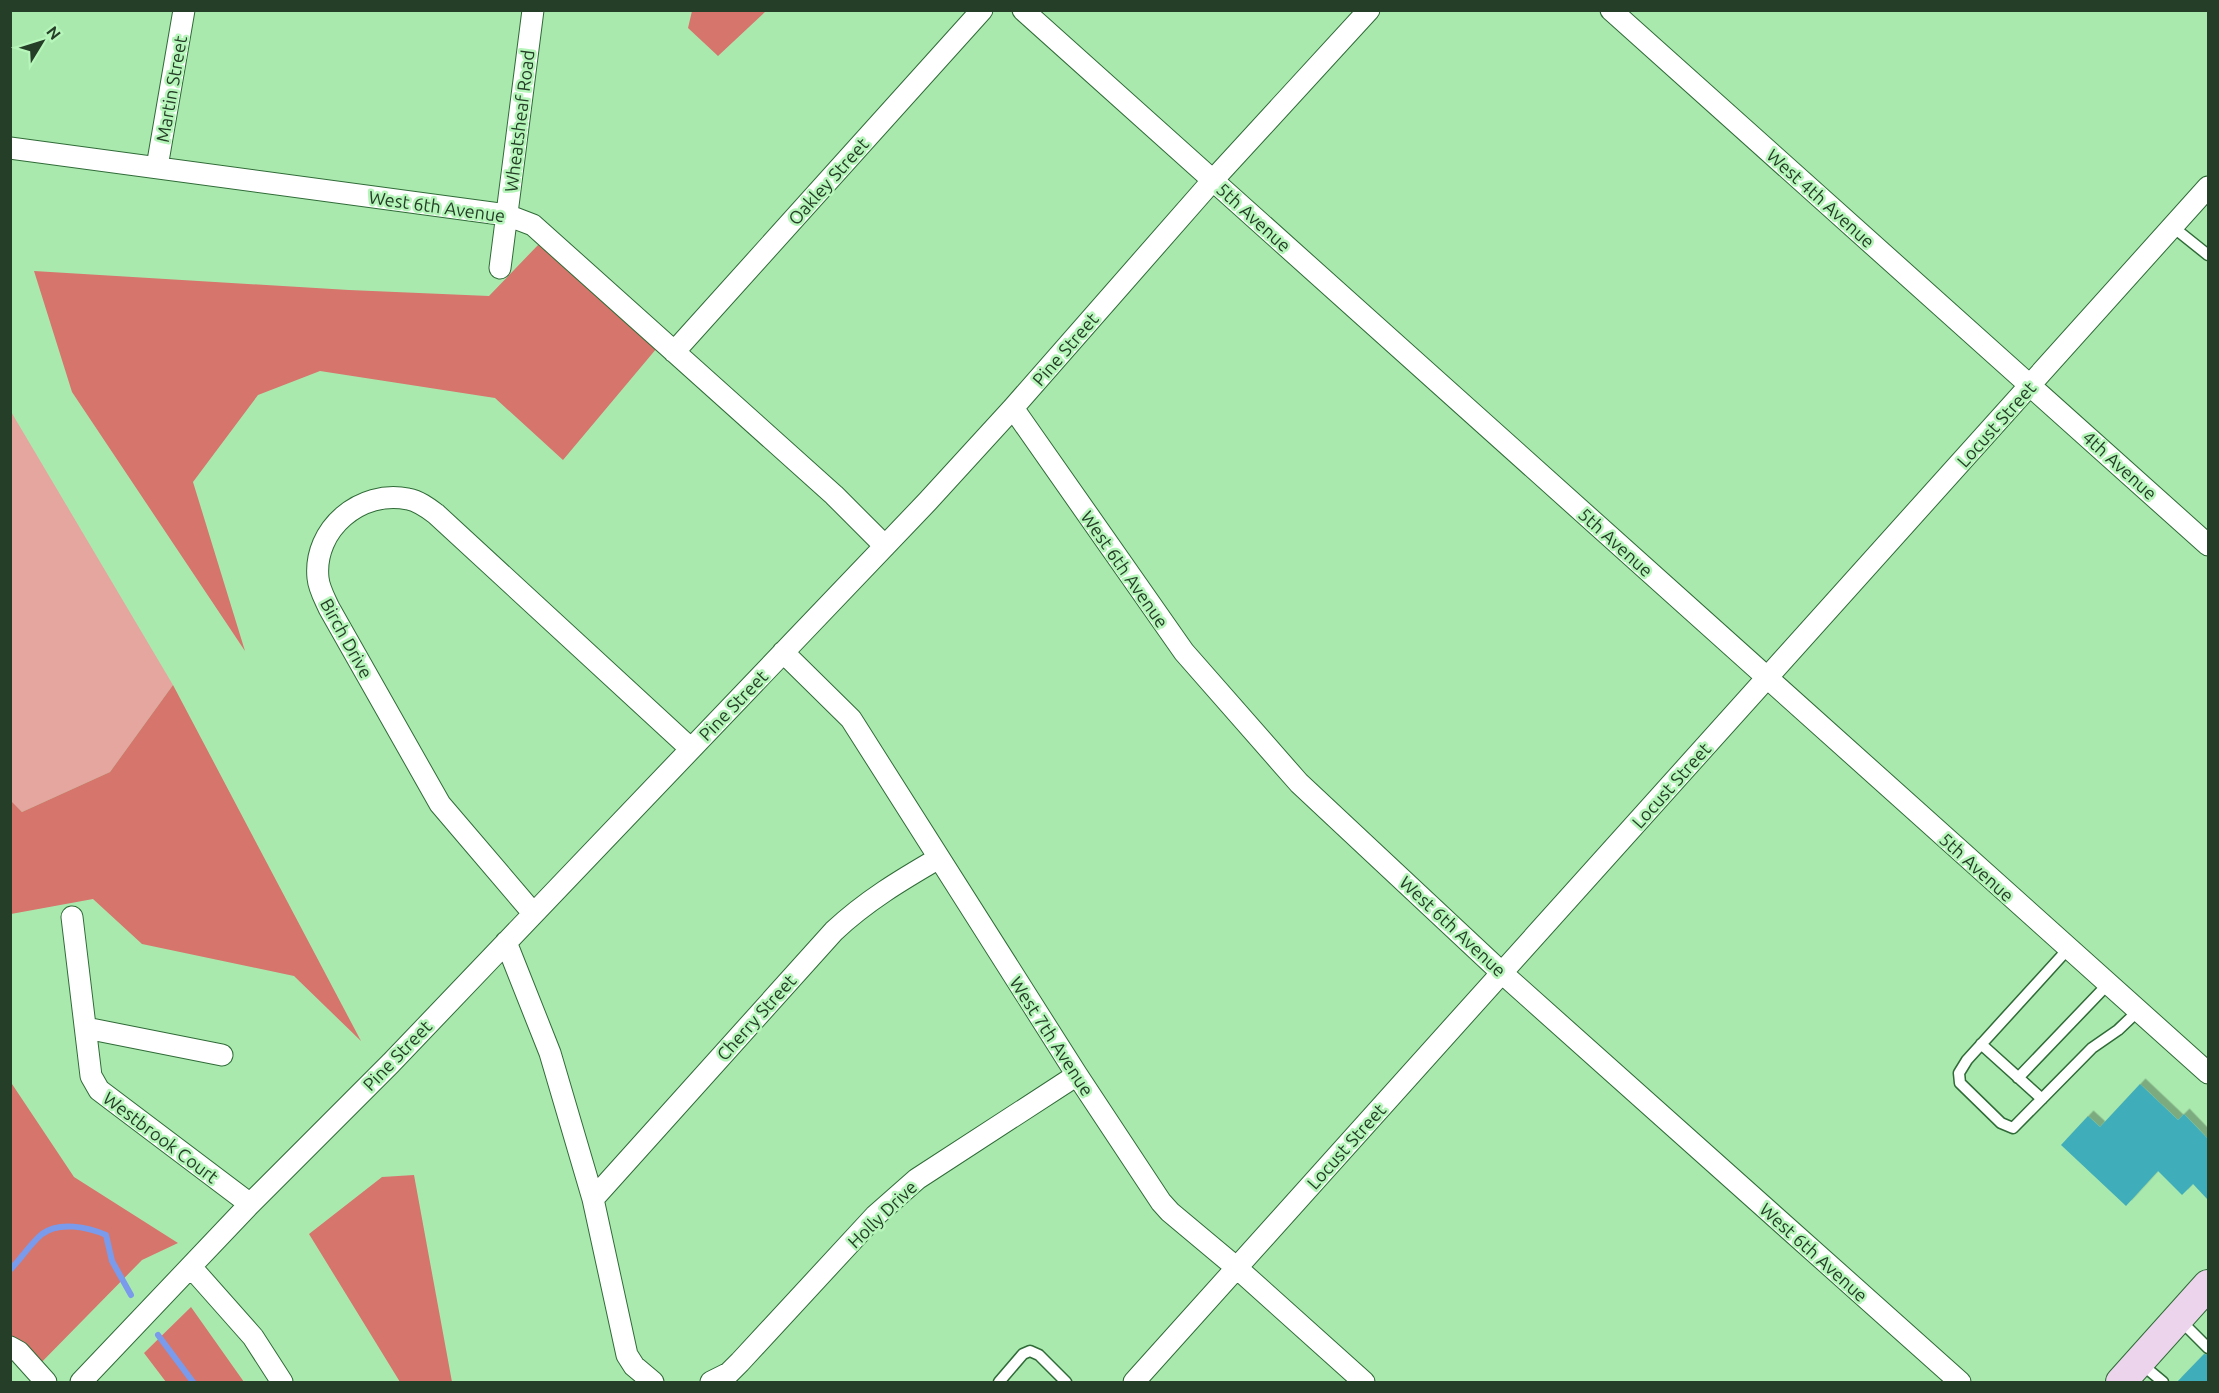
<svg xmlns="http://www.w3.org/2000/svg" width="2219" height="1393" font-family="Ubuntu,sans-serif">
<style>
.green{fill:#e5a69f}
.forest{fill:#d6756c}
.lines{fill:none;stroke-linecap:round;stroke-linejoin:round}
.stream{stroke:#7a9beb;stroke-width:6}
.building{fill:#41aeba;filter:url(#shadow)}
.lane-casing{stroke:#2f6b37;stroke-width:13}
.street-casing{stroke:#2f6b37;stroke-width:23}
.secondary-casing{stroke:#2f6b37;stroke-width:32}
.lane{stroke:#fff;stroke-width:10}
.street{stroke:#fff;stroke-width:21}
.secondary{stroke:#ecd4ec;stroke-width:30}
.labels{text-anchor:middle;dominant-baseline:central;stroke-width:5;stroke-linejoin:round;paint-order:stroke}
.street-label{font-size:18px;fill:#253e27;stroke:#b7f6ba}
</style>
<defs>
<filter id="shadow"><feDropShadow dx="5.5" dy="-5.5" stdDeviation="0" flood-color="#0004"/></filter>
</defs>
<rect width="100%" height="100%" fill="#aae9ae"/>
<path class="green" d="M10,410L173,685L110,772L22,812L10,801Z"/>
<path class="forest" d="M692,11V10L766,11L718,56L688,28Z
M539,244L662,342L563,460L495,398L320,371L258,395L193,482L245,651L72,392L34,271L349,290L489,296Z
M173,685L361,1041L294,976L142,944L93,899L11,914V801L22,812L110,772Z
M10,1081L74,1177L178,1243L142,1260L32,1372L11,1350Z
M414,1175L452,1382H400L309,1234L382,1177Z
M191,1307L244,1382H166L144,1353Z"/>
<g class="lines">
<path class="stream" d="M10,1270C21,1259 30,1244 42,1234C59,1221 88,1227 106,1235L112,1261L131,1295
M158,1335L193,1382"/>
</g>
<path class="building" d="M2140,1084L2178,1120L2184,1114L2208,1139V1200L2193,1184L2182,1195L2158,1171L2126,1206L2061,1145L2088,1116L2100,1127Z
M2204,1354L2208,1355V1383H2176Z"/>
<g class="lines">
<defs>
<path id="lane" d="M2173,227L2208,255
M2068,949L1967,1060L1959,1073L1960,1083L2001,1123L2013,1128L2092,1048L2118,1030L2138,1011
M1981,1044L2042,1099
M2018,1078L2108,984
M2179,1319L2208,1348
M2139,1362L2163,1382
M999,1382L1023,1354L1030,1351L1039,1355L1066,1382"/>
<path id="street" d="M1023,10L2208,1073
M1611,10L2208,545
M10,148L507,215L533,225L834,495L885,546
M157,167L184,10
M500,268L533,10
M674,352L982,10
M1013,408L1184,652L1299,783L1502,973L1960,1382
M783,652L851,719L1077,1075L1161,1202L1170,1212L1237,1268L1364,1382
M533,913L440,804L329,608C325,599 319,589 318,578C313,529 361,489 408,499C419,501 428,508 436,514L691,749
M72,917L91,1076L99,1090L250,1204
M506,942L550,1053L593,1199L627,1355L634,1366L653,1382
M86,1028L222,1055
M593,1199L834,931C866,901 901,880 939,858
M191,1267L253,1337L282,1382
M10,1347L19,1352L46,1382
M81,1382L250,1204L391,1063L927,502L1013,408L1213,180L1369,10
M711,1382L729,1373L740,1362L875,1216L917,1179L1077,1075
M1134,1382L2208,187"/>
<path id="secondary" d="M2121,1382L2208,1285"/>
</defs>
<use href="#lane" class="lane-casing"/>
<use href="#street" class="street-casing"/>
<use href="#secondary" class="secondary-casing"/>
<use href="#lane" class="lane"/>
<use href="#street" class="street"/>
<use href="#secondary" class="secondary"/>
</g>
<g class="labels">
<g class="street-label">
<text transform="translate(171 89) rotate(-80)">Martin Street</text>
<text transform="translate(519 121) rotate(-83)">Wheatsheaf Road</text>
<text transform="translate(828 181) rotate(-48)">Oakley Street</text>
<text transform="translate(1821 198) rotate(42)">West 4th Avenue</text>
<text transform="translate(437 206) rotate(8)">West 6th Avenue</text>
<text transform="translate(1254 217) rotate(42)">5th Avenue</text>
<text transform="translate(1065 349) rotate(-49)">Pine Street</text>
<text transform="translate(1996 424) rotate(-48)">Locust Street</text>
<text transform="translate(2120 465) rotate(42)">4th Avenue</text>
<text transform="translate(1616 542) rotate(42)">5th Avenue</text>
<text transform="translate(1125 569) rotate(55)">West 6th Avenue</text>
<text transform="translate(347 638) rotate(61)">Birch Drive</text>
<text transform="translate(733 705) rotate(-46)">Pine Street</text>
<text transform="translate(1671 785) rotate(-48)">Locust Street</text>
<text transform="translate(1977 867) rotate(42)">5th Avenue</text>
<text transform="translate(1453 926) rotate(43)">West 6th Avenue</text>
<text transform="translate(756 1017) rotate(-48)">Cherry Street</text>
<text transform="translate(1052 1036) rotate(57)">West 7th Avenue</text>
<text transform="translate(397 1055) rotate(-46)">Pine Street</text>
<text transform="translate(161 1137) rotate(37)">Westbrook Court</text>
<text transform="translate(1346 1146) rotate(-48)">Locust Street</text>
<text transform="translate(882 1214) rotate(-44)">Holly Drive</text>
<text transform="translate(1814 1252) rotate(42)">West 6th Avenue</text>
</g>
</g>
<rect width="2219" height="1393" fill="none" stroke="#253e27" stroke-width="24"/>
<g transform="translate(42 42) rotate(52)" stroke="#b7f6ba" stroke-width="4.5" paint-order="stroke">
<path d="M0-4.5L10 22L0 15L-10 22Z" fill="#253e27"/>
<text y="-9" font-size="16" font-weight="bold" text-anchor="middle" fill="#253e27">N</text>
</g>
</svg>
